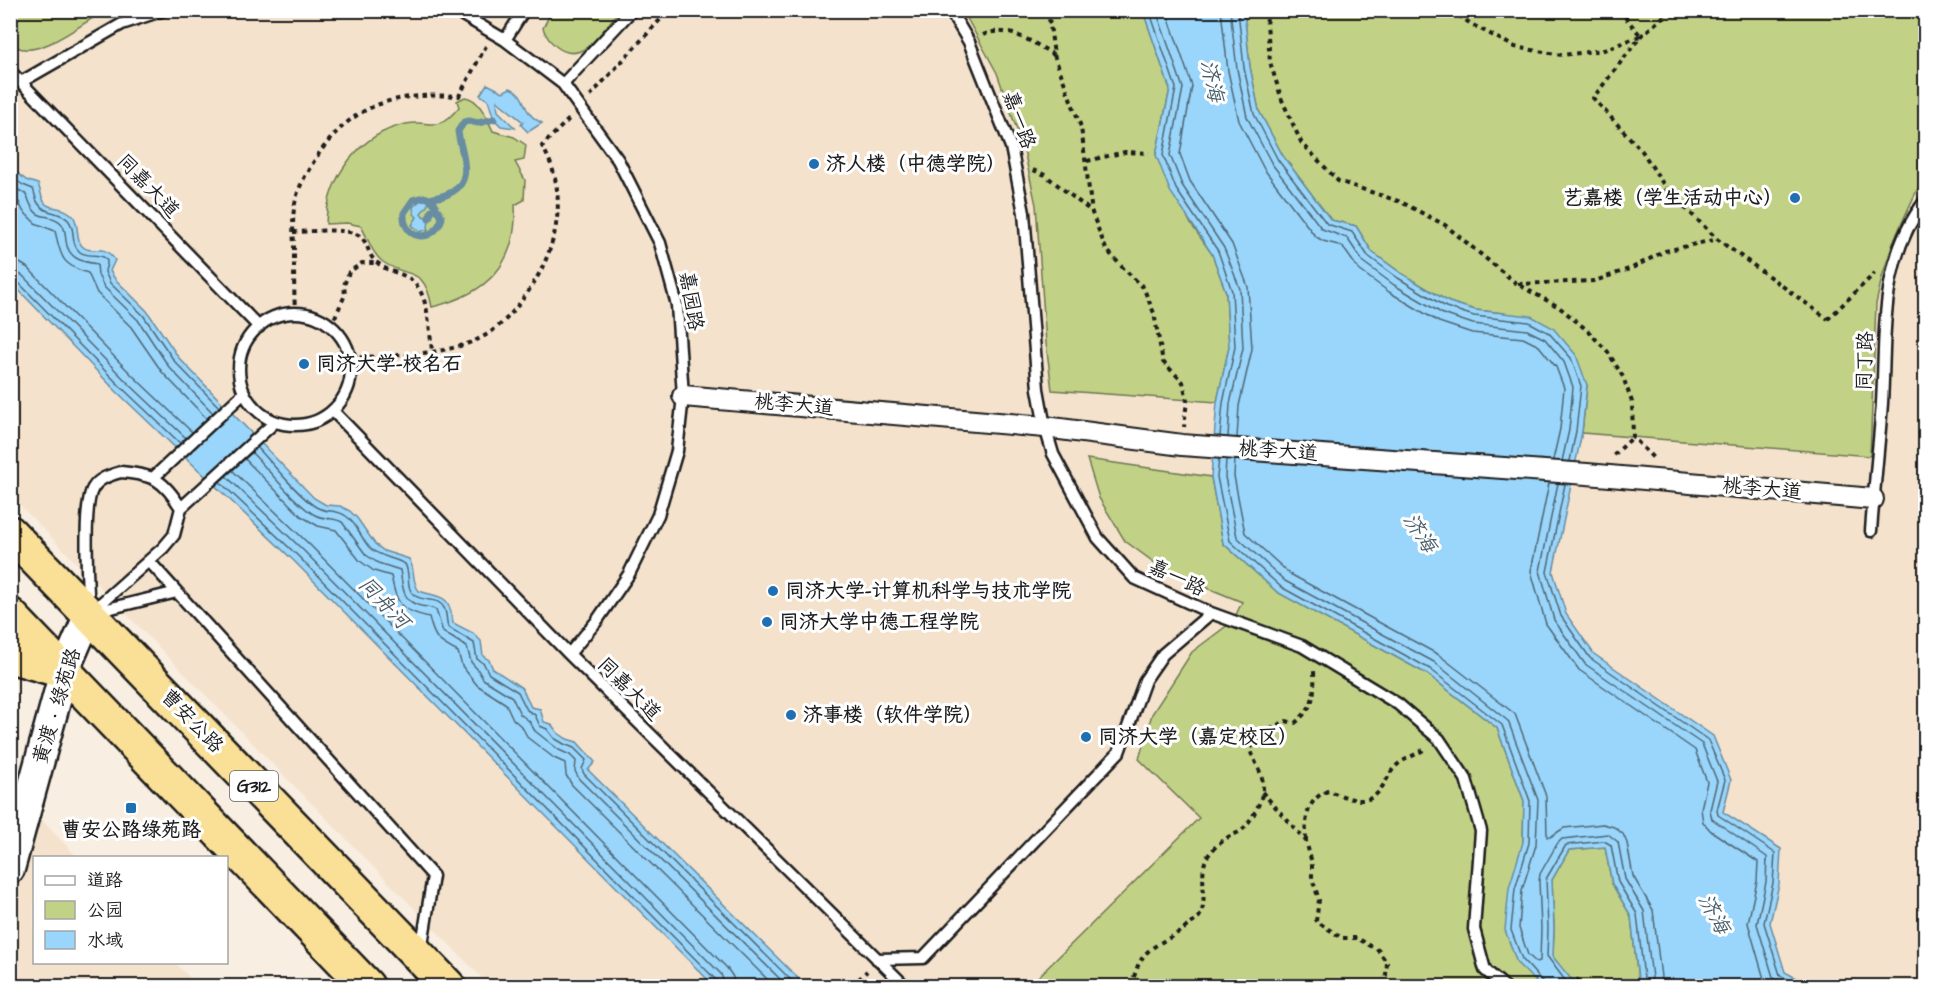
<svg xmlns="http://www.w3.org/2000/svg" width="1936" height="997" font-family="'Architects Daughter','LXGW WenKai TC',sans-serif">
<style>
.built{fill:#f4e2cc}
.green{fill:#c1d286;stroke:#6e7751;stroke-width:1.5}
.water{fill:#9ad6fb;stroke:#688ca2;stroke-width:1.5}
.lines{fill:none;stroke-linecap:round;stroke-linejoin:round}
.shore{stroke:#4e6675;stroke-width:1.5}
.stream{stroke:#688ca2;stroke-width:7}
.lane-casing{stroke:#1c1c1c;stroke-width:15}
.street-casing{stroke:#1c1c1c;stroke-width:24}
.secondary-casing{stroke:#1c1c1c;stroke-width:33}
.highway-casing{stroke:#1c1c1c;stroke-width:38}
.path{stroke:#1c1c1c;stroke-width:4;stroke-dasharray:4.5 4.5;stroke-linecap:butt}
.lane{stroke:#fff;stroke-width:10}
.street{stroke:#fff;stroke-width:20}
.secondary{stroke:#fff;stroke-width:28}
.highway{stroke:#fadf96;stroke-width:33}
.poi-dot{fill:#1f6fb2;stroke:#fff;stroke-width:2}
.labels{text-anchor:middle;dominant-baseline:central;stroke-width:6;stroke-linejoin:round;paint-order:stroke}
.shield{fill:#fff;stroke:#606060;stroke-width:1.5}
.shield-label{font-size:18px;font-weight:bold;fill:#1c1c1c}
.street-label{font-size:20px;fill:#1c1c1c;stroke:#fff}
.poi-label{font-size:20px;font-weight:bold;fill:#1c1c1c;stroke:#fff;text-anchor:start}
.water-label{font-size:21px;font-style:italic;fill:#485d6a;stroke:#fff}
</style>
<rect width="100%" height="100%" fill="#f8eee1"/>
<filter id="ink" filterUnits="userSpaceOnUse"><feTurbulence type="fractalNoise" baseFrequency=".0167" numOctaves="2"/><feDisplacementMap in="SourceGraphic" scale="12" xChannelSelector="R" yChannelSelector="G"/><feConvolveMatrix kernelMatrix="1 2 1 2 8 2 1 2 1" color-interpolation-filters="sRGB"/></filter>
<g filter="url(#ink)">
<path class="built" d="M11,11H1925V986H490L11,496Z
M10,787L77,857L34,858V962L175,963L198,986H11Z"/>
<path class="green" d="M552,10H619V11C603,29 583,67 557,47C550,41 546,37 543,28Z
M10,11L11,10L99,11L96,16C79,26 38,58 17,47C15,46 13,43 11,41Z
M963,11H1143L1170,89L1156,155L1191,224L1212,254L1226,292L1229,347L1217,402L1052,390L1046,343L1036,205L1024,150L997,73Z
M1244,11H1925V180L1917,190L1894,240L1882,277L1876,304L1870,456L1582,433L1587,385L1504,313L1475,310L1449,302L1401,273L1372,252L1356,226L1331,220L1283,156L1259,111L1250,67Z
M465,97C480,99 487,119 493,131L514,137L526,145L524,160L515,162L525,180L524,200L515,205C518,264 487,294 432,307C424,264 409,280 383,262C372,254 368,238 361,226L347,223L326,224C327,178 359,134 406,124C434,119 436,135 459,107L457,101Z
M1087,459L1211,477L1223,543L1277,592L1427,674L1497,728L1524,801L1523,842L1543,986H1029L1199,818L1139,759L1152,714L1192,652L1233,621L1242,602L1166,571L1125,541L1099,498Z
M1605,847L1612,884L1631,916L1638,980C1620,988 1588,993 1571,979C1564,973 1559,964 1553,957L1554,928L1552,880L1569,850Z"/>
<path class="water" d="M1143,11H1244L1250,67L1259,111L1283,156L1331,220L1356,226L1372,252L1401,273L1449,302L1475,310L1531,316L1553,328L1576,355L1587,385L1582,432L1553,572L1566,614L1594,654L1713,736L1731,780L1723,812L1781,849L1779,884L1770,923L1785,972L1811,986H1623L1638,979L1631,916L1612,884L1605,847L1569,850L1552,880L1554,928L1553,957L1571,979L1585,986H1540L1517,963L1505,930L1509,888L1523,842L1524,801L1497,728L1427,674L1277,592L1223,543L1211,477L1217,402L1229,347L1226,292L1212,254L1170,191L1156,155L1170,89Z
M487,84L503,92L510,88C526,95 521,103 530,114C533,118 538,121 542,123L528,132L521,125L523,122L497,101L498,111L515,128L501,126L494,119L488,100L480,95Z
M11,168L26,180L38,184C41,190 41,201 47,205C56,210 64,206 73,216C80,225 75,239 82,246C92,256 102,241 115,260L110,271L115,279L147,311L179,358L314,498L326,505L340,506L350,511L357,518L375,544L384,551L409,559C416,571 411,581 419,591C443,599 449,593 453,623L473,633L481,641L483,656L489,660L493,669L522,688L531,707L540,709L544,722L551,724L558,733L567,739L577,742L595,762L588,770L806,986H714L294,561L116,391L11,282Z
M424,197L430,199L427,206L421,213L423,216L429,218L428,229L420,232L412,225L417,217L414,214L413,207Z"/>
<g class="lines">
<path class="shore" d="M1149,10L1176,88L1163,155L1176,189L1218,251L1232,291L1235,347L1223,403L1220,436
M1156,10L1183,88L1170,155L1182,185L1224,248L1240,289L1243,348L1230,404L1228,437
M1166,10L1192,86L1180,154L1190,181L1232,244L1248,287L1252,349L1239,406L1237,438
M1221,10L1228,71L1239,121L1264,169L1315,236L1323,241L1342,246L1359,270L1389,292L1439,322L1472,333L1523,338L1539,346L1556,367L1564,388L1560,429L1553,460
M1230,10L1237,69L1247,117L1272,164L1322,229L1347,238L1363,262L1394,285L1443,314L1473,324L1527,330L1545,339L1564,362L1573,387L1569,430L1562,461
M1238,10L1244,68L1254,114L1278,160L1327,224L1352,232L1368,256L1398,278L1446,307L1474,316L1529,322L1549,333L1571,358L1581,386L1576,431L1570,461
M10,176L23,185L33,189C35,193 35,199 38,203C45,215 60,210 69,221C76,231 70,244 80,252C87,258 108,252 107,263C107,266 105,268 105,272L110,283L143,315L175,362L219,407
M10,185L27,195C36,226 47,210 61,223C66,229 65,234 66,241C68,259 83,262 97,264L98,275L104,287L138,320L169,367L213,413
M10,196L19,202L23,211L35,223L55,231C61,255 60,265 88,273L97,293L131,327L162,372L207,419
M10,262L20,263L28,268L132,375L192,432
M10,271L22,275L126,381L186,438
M10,279L17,281L120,386L180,443
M257,447C272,463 299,497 316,507C326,513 337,509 346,516C358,524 361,540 371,549C381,557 394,558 405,564C411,574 405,587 414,595C424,603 438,596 444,608C447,613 446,621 448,627L474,643L477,659L484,664L489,674L518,692L527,710L535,715L540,726L547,729L554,738L564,744L574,748L586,760L582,769L584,774L797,986
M252,453C268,469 296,505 315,515C324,520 333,517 342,522L366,555L378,563L400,570C403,586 401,601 421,606C427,607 431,607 436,610L443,632L467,647L471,662L478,670L483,679L512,697L520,714L529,721L535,731L559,750L570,755L576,761L575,771L579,779L787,986
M245,459L301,516L318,526L336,530L360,561L374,571L391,576C397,604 399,610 429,617C434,639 438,642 458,652L462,666L477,685L506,704L513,719L522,727L528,738L554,758L565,763L566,775L572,785L774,986
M1219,459L1217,477L1230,541L1281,587L1430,669L1502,725L1530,801L1529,843L1515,889L1511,930L1522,959L1542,981L1544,986
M1226,459L1225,477L1237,537L1285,581L1434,662L1508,721L1538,800L1536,845L1522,890L1519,928L1528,955L1536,962L1540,961L1541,928L1539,881L1540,874L1557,844L1562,839L1608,834L1618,842L1625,879L1644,911L1652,978L1649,986
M1235,460L1234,476L1245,533L1290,574L1439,655L1515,714L1546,796L1547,837H1550L1564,828L1603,824L1614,827L1623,834L1627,843L1633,876L1653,910L1661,977L1659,986
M232,470L310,545L727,968L733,977L734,986
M226,476L304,551L721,974L725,986
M220,482L298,556L716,980L718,986
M1549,483L1531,571L1546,624L1579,670L1695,750L1707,782L1701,809L1703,822L1711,831L1758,862L1757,881L1748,923L1764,979L1768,986
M1558,483L1540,571L1554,620L1585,664L1702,744L1717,781L1710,810L1712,819L1767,857L1766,882L1757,924L1773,977L1783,986
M1565,484L1547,572L1561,616L1590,658L1708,740L1725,780L1717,810L1718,815L1775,853L1773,883L1764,923L1780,975L1799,986
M1572,986L1567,983L1547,956L1548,928L1546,879L1566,845L1604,841L1611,845L1618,882L1637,914L1644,979L1642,984L1638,986"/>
<path class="stream" d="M424,197L430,199L436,205L435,209L439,211L442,218C434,245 402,240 404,213L413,200Z
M430,199C436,197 442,197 448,194C477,181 460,152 458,131L464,122L469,121L478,123L494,119
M429,218L432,210L435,209"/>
<defs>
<path id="lane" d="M454,10L505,40L563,84L618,160L660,243L677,305L683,396L677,451L658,515L629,574L596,622L569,654
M950,10L969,42L1011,147L1024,213L1038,389L1045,427L1053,454L1098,538L1134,578L1211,613L1302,646L1398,704L1439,739L1466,779L1481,831L1474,929L1485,970L1504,986
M505,40L524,10
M10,71L259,327
M21,82L122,24L164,10
M563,84L632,10
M239 369a56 56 0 1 1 112 0a56 56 0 1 1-112 0Z
M333,411L569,654L905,986
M121,472C154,475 163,479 181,508L174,535L163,548L89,614C88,590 82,505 93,488C99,478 111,475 121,472Z
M153,478L244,393
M181,508L274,423
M1871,531C1874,489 1879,446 1882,403C1886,333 1879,259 1926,200
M149,561L433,876L421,951
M95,612L177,592
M877,959L923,958L1119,752L1145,680L1163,654L1211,613"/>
<path id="street" d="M683,396L1045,427L1182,445L1587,474L1873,499"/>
<path id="secondary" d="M10,869L64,672L89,614"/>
<path id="highway" d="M10,533L448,986
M10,615L367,986
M10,656L62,671"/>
</defs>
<use href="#lane" class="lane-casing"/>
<use href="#street" class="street-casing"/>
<use href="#secondary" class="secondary-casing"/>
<use href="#highway" class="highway-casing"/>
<path class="path" d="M1048,10L1054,55L1081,127L1092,213L1106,249L1123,268L1143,287L1154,313L1163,362L1183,382L1187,400L1184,427
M1266,10L1270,62L1282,100L1301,142L1338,181L1401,202L1445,225L1517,284L1559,307L1587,330L1608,352L1623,377L1632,402L1633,437L1654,459
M1451,10L1471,24L1515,47L1562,55L1604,50L1640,36
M1619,10L1641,36
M1671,10L1641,36L1593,98L1642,151L1667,190L1717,239L1828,319
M983,35C1006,24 1035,43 1054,55
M590,96L669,10
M1087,161L1125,152L1149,153
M1033,170L1045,175L1092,212
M293,232C308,232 352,226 362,238C370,247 367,256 379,264C388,272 399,272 408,278C429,289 429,329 432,350
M1518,284L1595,281L1632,268L1665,251L1718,239
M295,313C294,290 294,267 294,244C293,229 292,214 296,199C300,183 308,171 316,158C353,102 395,93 459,96L486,46
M1828,319L1875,273
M331,326L345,295L344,285L349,272L362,263H376
M351,358C388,355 434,356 469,343C492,335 508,319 522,300C556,256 572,196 542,146L569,119
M1614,455L1633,437
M1262,792L1306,841L1312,863V878L1319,900L1316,921L1342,938H1357L1378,950L1387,963L1385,986
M1306,840C1305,820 1306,799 1328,791C1348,797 1368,810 1382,787C1387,781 1389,773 1395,767C1402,759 1417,755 1426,748
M852,986L867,971
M1132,986C1140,945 1155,949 1185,928C1190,924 1196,921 1199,917C1208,905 1200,877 1205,862C1208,852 1221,841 1230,836C1234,834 1239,833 1242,830C1252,820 1264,799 1263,784C1262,772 1254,761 1250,750C1258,734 1270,728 1286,721L1295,723C1314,707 1315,696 1314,671
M1558,986L1560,984L1562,986
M1570,986L1579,979"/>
<use href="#lane" class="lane"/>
<use href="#street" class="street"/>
<use href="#secondary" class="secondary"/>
<use href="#highway" class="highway"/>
</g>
</g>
<g class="poi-dot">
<circle cx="814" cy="164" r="6"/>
<circle cx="1795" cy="198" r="6"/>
<circle cx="304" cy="364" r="6"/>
<circle cx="773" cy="591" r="6"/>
<circle cx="767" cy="622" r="6"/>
<circle cx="791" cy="715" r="6"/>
<circle cx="1086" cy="737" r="6"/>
<rect x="125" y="802" width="12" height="12" rx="3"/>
</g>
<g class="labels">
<rect class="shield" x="230" y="771" width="48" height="30" rx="4.5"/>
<g class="shield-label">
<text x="254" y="786">G312</text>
</g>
<g class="street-label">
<text transform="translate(1019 120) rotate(70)">嘉一路</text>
<text transform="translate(148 186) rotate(46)">同嘉大道</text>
<text transform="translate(691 301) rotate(80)">嘉园路</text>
<text transform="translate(1865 361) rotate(-88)">同丁路</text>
<text transform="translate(794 405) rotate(5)">桃李大道</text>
<text transform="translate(1278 451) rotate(4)">桃李大道</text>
<text transform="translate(1762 489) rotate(5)">桃李大道</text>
<text transform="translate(1177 578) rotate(25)">嘉一路</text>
<text transform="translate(629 689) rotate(45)">同嘉大道</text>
<text transform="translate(57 706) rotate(-73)">黄渡 • 绿苑路</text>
<text transform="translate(192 721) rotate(46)">曹安公路</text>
</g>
<g class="poi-label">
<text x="826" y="164">济人楼（中德学院）</text>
<text x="1783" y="198" text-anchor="end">艺嘉楼（学生活动中心）</text>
<text x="316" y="364">同济大学-校名石</text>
<text x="785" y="591">同济大学-计算机科学与技术学院</text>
<text x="779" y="622">同济大学中德工程学院</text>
<text x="803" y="715">济事楼（软件学院）</text>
<text x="1098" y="737">同济大学（嘉定校区）</text>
<text x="131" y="830" text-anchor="middle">曹安公路绿苑路</text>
</g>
<g class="water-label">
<text transform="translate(1212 81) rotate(78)">济海</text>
<text transform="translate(1420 533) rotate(57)">济海</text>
<text transform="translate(384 603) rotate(46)">同舟河</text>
<text transform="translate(1714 914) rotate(61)">济海</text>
</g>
</g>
<rect width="1936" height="997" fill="none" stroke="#fff" stroke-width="36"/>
<rect x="18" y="18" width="1900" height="961" fill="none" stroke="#1c1c1c" stroke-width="2" filter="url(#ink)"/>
<rect x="33" y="856" width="195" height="108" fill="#ffffff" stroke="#a4a4a4" stroke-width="1.5"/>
<rect x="45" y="876" width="30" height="9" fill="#ffffff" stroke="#a4a4a4" stroke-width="1.5"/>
<text x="87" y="886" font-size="18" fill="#1c1c1c">道路</text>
<rect x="45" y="901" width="30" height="18" fill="#c1d286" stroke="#a4a4a4" stroke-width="1.5"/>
<text x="87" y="916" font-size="18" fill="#1c1c1c">公园</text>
<rect x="45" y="931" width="30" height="18" fill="#9ad6fb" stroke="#a4a4a4" stroke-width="1.5"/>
<text x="87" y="946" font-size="18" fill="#1c1c1c">水域</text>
</svg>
